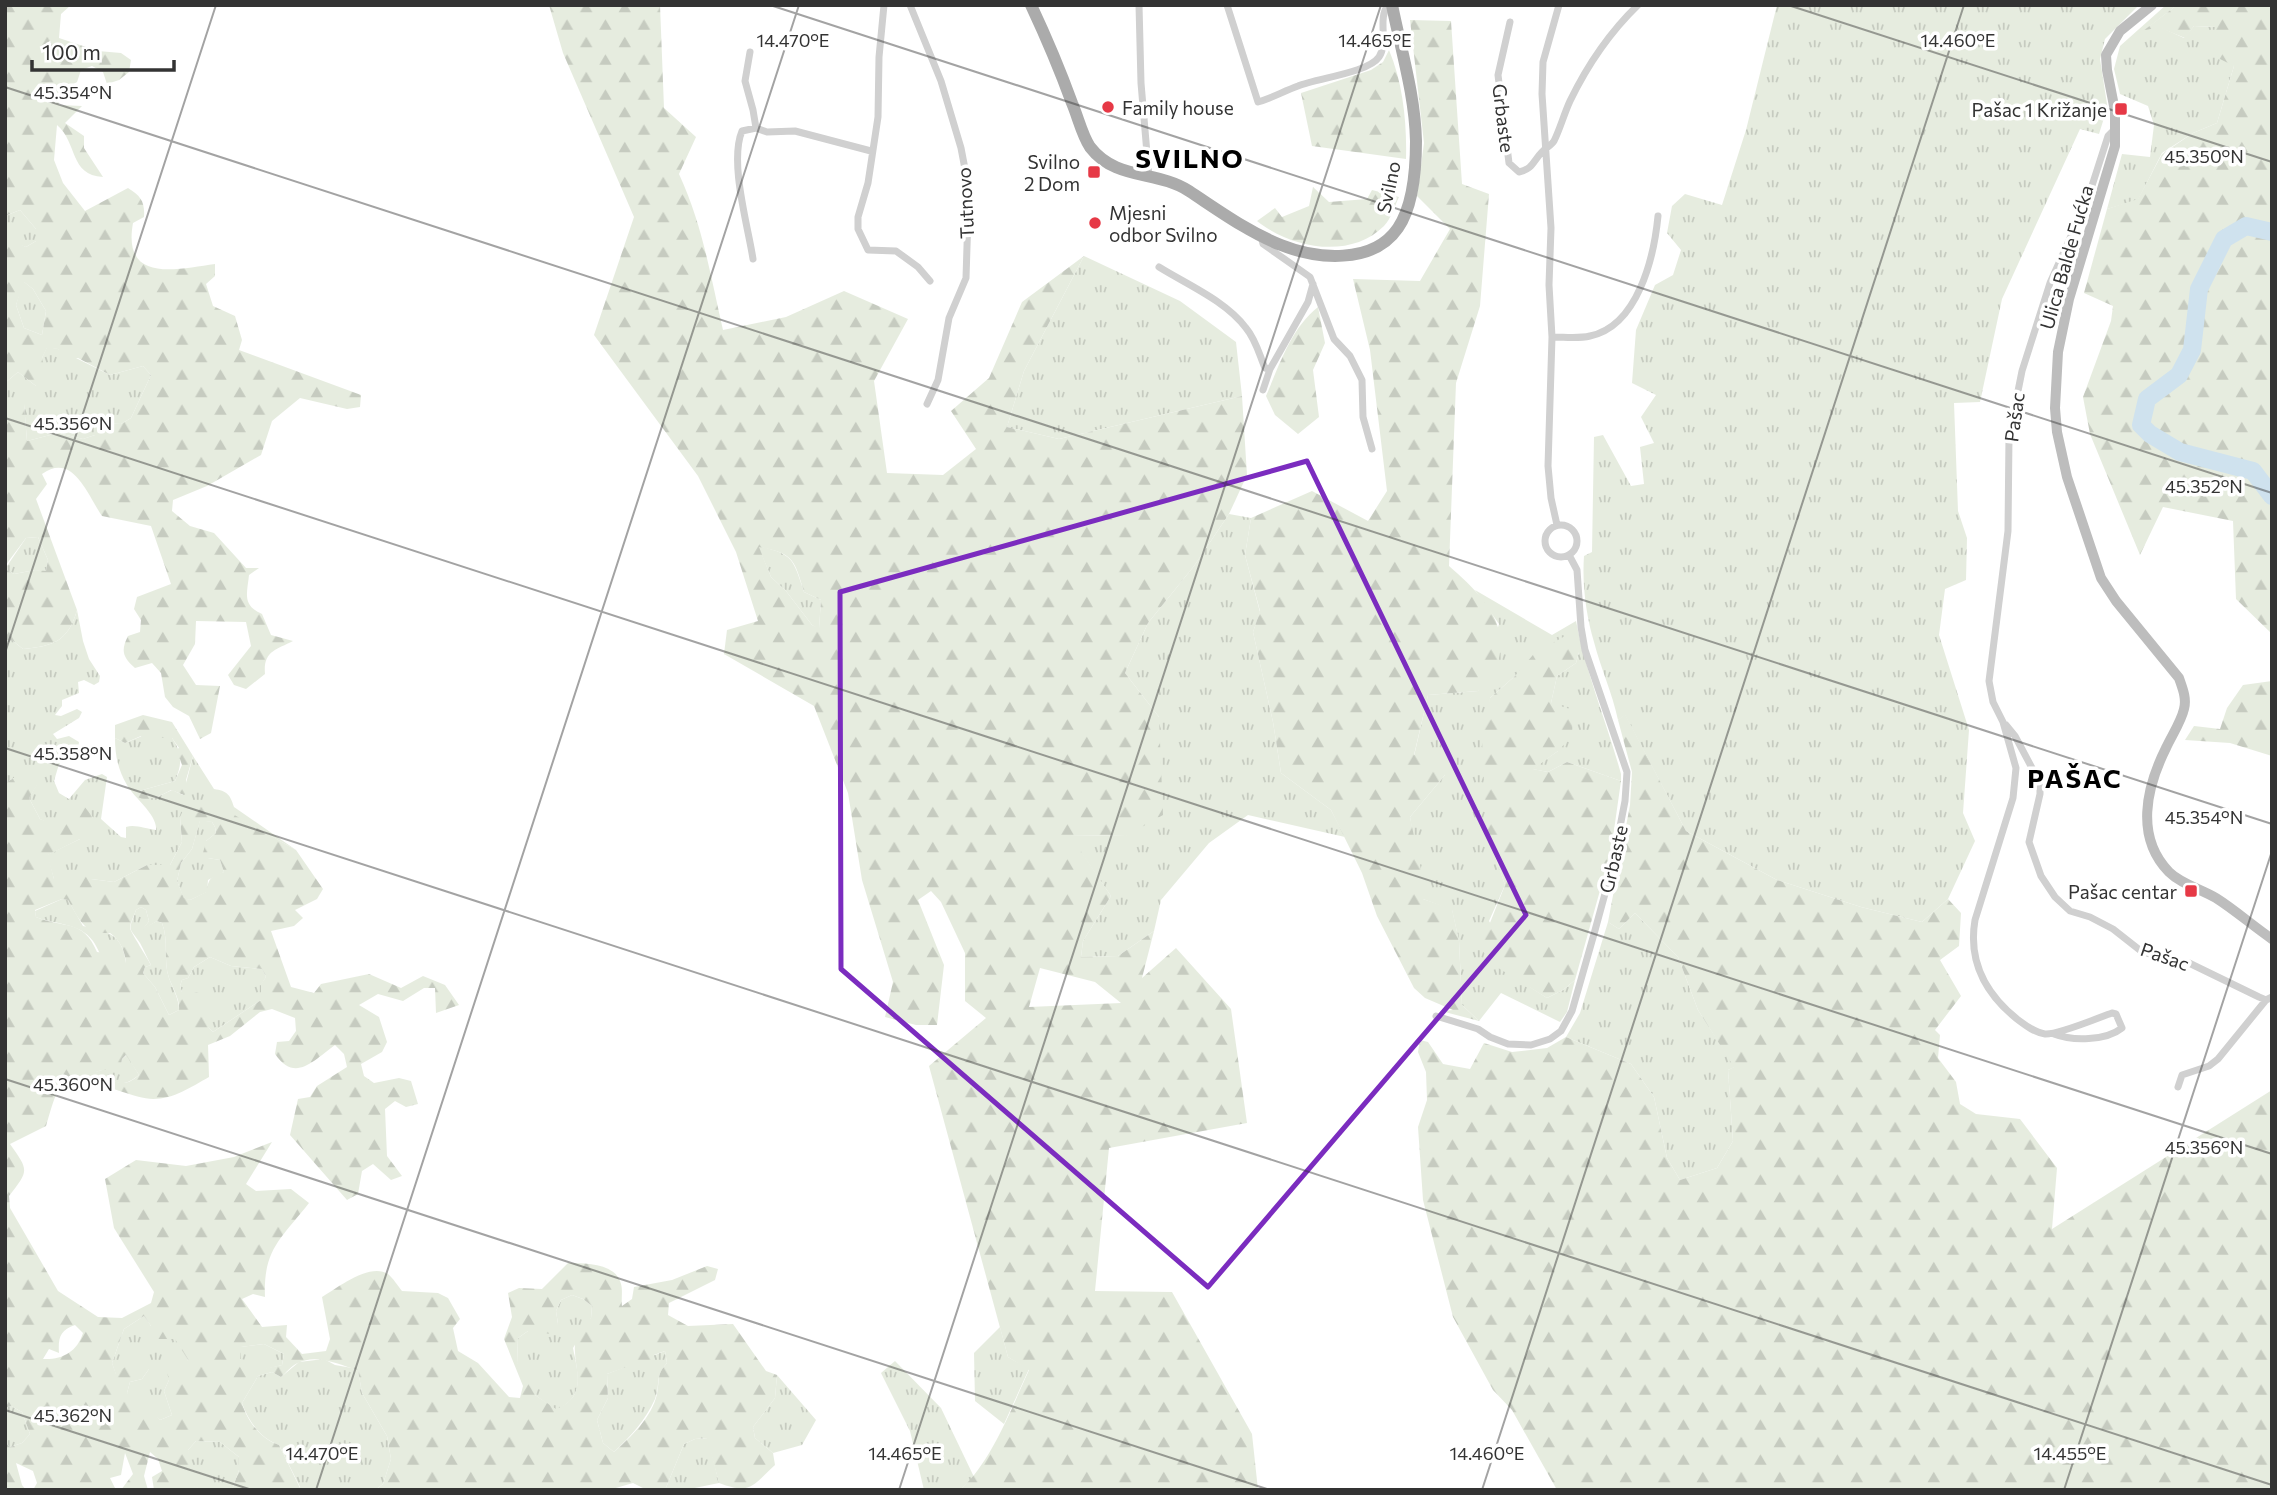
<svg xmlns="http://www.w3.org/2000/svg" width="2277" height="1495" font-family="Commissioner,sans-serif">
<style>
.grass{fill:url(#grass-tufts)}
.forest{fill:url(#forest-firs);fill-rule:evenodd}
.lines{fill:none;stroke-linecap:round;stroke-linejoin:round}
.river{stroke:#cfe2ee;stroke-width:18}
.minor{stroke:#d0d0d0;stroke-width:7}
.secondary{stroke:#bdbdbd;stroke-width:10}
.primary{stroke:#ababab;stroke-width:12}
.marked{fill:none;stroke:#7b2cbf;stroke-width:5;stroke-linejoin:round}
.ticks{fill:none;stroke:#333;stroke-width:2;stroke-opacity:0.45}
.poi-dot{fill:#e63946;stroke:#fff;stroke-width:2.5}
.labels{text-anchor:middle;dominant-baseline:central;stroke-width:7;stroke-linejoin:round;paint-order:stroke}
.poi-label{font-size:19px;fill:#333;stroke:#fff;text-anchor:end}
.street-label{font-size:19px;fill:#333;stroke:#fff}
.district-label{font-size:26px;font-weight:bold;letter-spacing:2px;fill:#000;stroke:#fff}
.ticks-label{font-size:18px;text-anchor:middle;fill:#333;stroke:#fff;stroke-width:7;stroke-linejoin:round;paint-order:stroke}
</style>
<defs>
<pattern id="grass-tufts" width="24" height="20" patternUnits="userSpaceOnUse" patternTransform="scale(1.75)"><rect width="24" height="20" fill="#e6ecdf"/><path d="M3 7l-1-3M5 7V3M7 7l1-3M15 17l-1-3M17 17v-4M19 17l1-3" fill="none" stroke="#c6cbc0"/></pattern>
<pattern id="forest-firs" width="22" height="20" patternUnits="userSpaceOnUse" patternTransform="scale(1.75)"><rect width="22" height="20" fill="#e6ecdf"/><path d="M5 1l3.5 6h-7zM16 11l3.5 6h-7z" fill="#c6cbc0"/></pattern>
</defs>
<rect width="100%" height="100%" fill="#fff"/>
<path class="grass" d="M1777,5H2139L2105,39L2100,59L2109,117L2104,118L2099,134L2080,129L2002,299L1980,402L1954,403L1958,511L1967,538L1966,580L1945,589L1939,635L1969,730L1963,813L1975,841L1948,899L1922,922L1861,907L1777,880L1686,831L1625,715L1618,720C1612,692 1601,669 1594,642C1586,615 1582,584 1584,556L1592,552L1594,437L1603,435L1631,486L1644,484L1640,447L1654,443L1641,417L1656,395L1632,383L1636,330L1655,285L1673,275L1681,250L1667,233L1672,206L1685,194L1722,205L1746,130Z
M2166,5H2177L2145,30L2158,26L2184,38L2194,26L2215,27L2234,66L2217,123L2193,133L2162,153L2138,200L2107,209L2122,154L2150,157L2154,125L2148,106L2120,94L2114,69L2120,46Z
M20,210L36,229V241L26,247L5,240V216Z
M1084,256L1180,301L1236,342L1242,396L1059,439L1007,427L1024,371Z
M23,281L33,289L46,311L42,335L24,328L16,305Z
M47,347L58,349L110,375L143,366L151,375L131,418L121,424L95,423V435L83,439L58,433L27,441L24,404H5V383L18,372L36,386L42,358Z
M1229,514L1251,518L1245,555L1260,612L1253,632L1273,722L1281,773L1331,810L1345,837L1248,815L1209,843L1161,900L1154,931L1118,956L1081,957L1083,941L1111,896L1069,835L1126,836L1159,717L1125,673L1148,623L1194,566Z
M38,537L48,560L46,572L35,570L14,574L5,569L26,538Z
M758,546C793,554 793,558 804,592L821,600L819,629L812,625L786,591L771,577Z
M1475,590L1552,635L1576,621C1586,673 1607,723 1621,774V781L1567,762L1548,772L1532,769L1558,751L1551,703L1557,676L1576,663L1579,652L1515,676L1490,698L1486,830L1505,885L1489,921L1530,987L1547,998L1563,990L1575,980L1567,1012L1560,1022L1501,993L1479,1021L1462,1005L1459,941L1452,910L1423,899L1410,817L1445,775L1414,756L1428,695L1478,691L1499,624Z
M77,610L83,641L89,659L100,676L99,682L94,685L84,680L78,682L79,693L62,700V706L55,715L61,716L77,709L82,712L79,718L53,734L57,739L69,736L79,742L78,748L59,764L54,781L59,793L69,799L85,780L102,774L107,777L101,819L121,837L126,838V827C135,824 146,829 156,830C158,815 134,798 127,785C118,770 115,755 115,738L125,743L142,736L172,738C183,754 182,764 175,781L139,791L155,798L172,790L183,795L193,756L214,789C227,791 230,794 234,807L296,850L208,801L180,817L182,842L170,865H147L114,882L91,879H54L47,855L80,839L40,819L29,798L40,779L14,778L5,783V640L13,641L23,649C53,646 68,642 77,610Z
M200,820L212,822L215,827L216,833L206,841L208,858L220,860L224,872L208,880L207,892L190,900L184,899L177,881L181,863L192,849Z
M62,899L68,900L83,926C108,932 122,933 126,963L107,965C101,958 98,948 93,941C79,922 55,925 36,917L35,911Z
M141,907L146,910L149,921L144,928L157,921L162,923C169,941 163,961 169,978C173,989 179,999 179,1010L169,1015L155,987L143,973L145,967L151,965C147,958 144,950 140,943C128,925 128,933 136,910Z
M1635,913L1678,957L1698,1010L1735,1067L1728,1070L1733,1141L1717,1168L1680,1180L1667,1158L1654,1097L1631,1064L1566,1037L1580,1013L1608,922L1619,929Z
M210,957L231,966L262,969L266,977L261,985V1000L213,1032L206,1025L197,992H182L180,986L182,980L188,978L194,967Z
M127,1055L139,1075C116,1094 115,1073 93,1078L95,1072L102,1070H119L122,1059Z
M572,1295L583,1299L592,1306L591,1318L573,1348C578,1374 586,1397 556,1410L535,1395L517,1363L518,1338L528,1331L558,1324L556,1311L561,1300Z
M144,1316L151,1326L176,1339L188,1360L169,1380L164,1391L172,1415L160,1420L127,1393L130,1382L142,1379L149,1369L116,1375L112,1363L124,1329Z
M1000,1327L1008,1357L1029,1369L1004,1424L975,1401L974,1353Z
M264,1344L284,1354L282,1365L258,1371L240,1359V1347Z
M665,1351L667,1363C654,1378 661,1383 655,1399C645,1421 631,1436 614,1452L603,1443L597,1420L608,1398L607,1374Z
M324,1359L335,1365L358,1369L362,1393L387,1436L391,1459L383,1484L375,1490H299L300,1487L279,1445C261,1439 248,1421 242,1403L258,1376L272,1372L281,1377L299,1362Z
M895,1361L941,1408L974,1477L960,1490H924L910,1431L881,1373Z
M777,1375L816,1420L802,1445L773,1453L755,1438L753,1427L775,1398Z
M11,1406L22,1412L30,1434L22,1443L10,1447L5,1442V1408Z
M708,1438L719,1483L685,1490H665L684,1444L695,1439Z
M196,1441L220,1442L239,1457V1470L232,1490H204L189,1485L188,1450Z"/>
<path class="forest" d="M5,5H71L61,14L59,38L98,51L121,53L131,60L129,72L119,80L107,84L103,72L92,66L81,70L77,82L57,94L59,105L82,106L65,123L84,136V148L103,177C69,175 78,143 57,125L54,160L63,183L85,211L128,188C141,196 145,202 144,217L133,223C122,284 177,269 215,264V276L206,284L213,306L235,316L242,340L239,350L361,395L360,407L347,409L300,398L272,421L261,455L207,486L173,500L172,511L190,526L214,533L246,568H259L249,575C247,594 242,605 262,614L271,635L293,641C276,650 263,651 265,674L246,689L234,685L228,675L251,646L246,622L196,621L195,644L183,665L196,685L220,686L211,733L200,739L189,716L173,707L165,697L161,673L152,663L135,668C122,657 121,650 128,636L140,632L141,620L134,609L137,597L171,584L151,526L102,516C87,494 73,452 42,474L47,484L36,499L77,610C68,642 53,646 23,649L13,641L5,640V569L14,574L35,570L46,571L48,560L38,537L26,538L5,566V404L24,403L27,441L58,433L83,439L95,435V423L121,424L131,418L151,375L143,366L110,375L78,358L66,359L58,349L47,348L42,358L48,383L36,386L18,372L5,383V240L11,230L15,242L26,247L36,241V229L20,210L5,216ZM24,282L33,289L46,311L42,335L24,328L16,305Z
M549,5H660L664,108L696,137L679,174C703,226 710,274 723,330L786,317L844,291L908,319L874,381L887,473L943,475L976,449L951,411L989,378L1022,302L1084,256L1024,371L1007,427L1059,439L1242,396L1247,475L1229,514L1194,566L1148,623L1125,673L1159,717L1163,815L1126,836L1070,835L1111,896L1083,941L1081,957L1118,956L1154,931L1142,978L1176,948L1231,1009L1247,1123L1109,1148L1095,1291L1172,1292L1252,1434L1258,1490H960C992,1461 1011,1409 1029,1370L1008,1357L929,1066L986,1018L965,1001V953L941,902L931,891L918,900L944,965L937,1025H916L885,1017L893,982L862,880L848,793L814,706L724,654L727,630L758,621L736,552L698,476L594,335L634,217L563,53ZM759,547C794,554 794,559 804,592L821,600L819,628L812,625L786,591L771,577ZM1040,968L1095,982L1121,1003L1029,1007Z
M2177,5H2272V634L2236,599L2233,521L2163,507L2140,555L2090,434L2083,397L2111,321L2113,306L2084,293L2107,209L2138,199L2162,154L2193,133L2217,123L2234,66L2212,55L2215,27L2194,26L2185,38L2158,27L2143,31Z
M1410,20L1451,21L1462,184L1489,194L1480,306L1456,383L1449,566C1476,590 1508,618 1499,658C1497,669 1484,682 1478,691L1428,695L1414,755L1440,750L1445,775L1410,817L1425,889L1423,899L1452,909L1459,941L1462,1005L1479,1021L1441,1011L1453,1010L1425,998L1414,988L1377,916L1362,873L1331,810L1281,773L1273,722L1253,632L1260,611L1245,555L1251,518L1312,491L1368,521L1387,491L1370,350L1353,279L1420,281L1450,229L1417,196L1424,143Z
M1389,50C1403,83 1407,123 1406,159L1312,146L1301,93L1371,70L1383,62Z
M1313,187L1329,202L1367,199L1372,190L1399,197C1395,205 1391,219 1384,226C1350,260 1291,248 1257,221L1275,208L1282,217L1309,206Z
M1318,307L1325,343L1313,370L1319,417L1298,434L1275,415L1266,396C1279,366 1291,328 1318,307Z
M1574,631L1579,652L1576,663L1557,676L1551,703L1573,710L1572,736L1558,751L1533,769L1548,772L1567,762L1621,781L1611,851L1575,980L1563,990L1547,998L1495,966L1480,948L1505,885L1486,830L1482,739L1490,698L1515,676L1543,643L1549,645Z
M2272,681V756L2230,743L2185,740L2194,726L2220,729L2227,708L2243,685Z
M1625,714L1686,831L1777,880L1861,907L1922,922L1948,899L1961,913L1959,946L1940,960L1961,996L1935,1030L1940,1035L1938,1058L1956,1082L1960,1104L1976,1114L2020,1119L2057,1168L2052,1229L2272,1090V1490H1557L1512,1410L1493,1390L1453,1317L1423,1200L1418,1127L1427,1100L1426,1072L1418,1052L1420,1040L1428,1042L1443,1064L1470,1069L1484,1043L1512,1052L1547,1048L1566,1037L1631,1064L1654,1097L1667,1158L1680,1180L1717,1168L1733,1141L1728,1070L1734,1067L1698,1010L1678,957L1635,913L1619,929L1608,922L1630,805L1632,772L1618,720Z
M143,715L172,722L193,756L186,780L189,792L184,795L171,790C160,796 149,802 137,797L139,791L175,781L182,765L180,759L174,757L173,751L179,748L172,738H160L158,743L147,747L141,736L125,743L115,738V725Z
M15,766L32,770L41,779L29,798L40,819L51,823L80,801L96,821L80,839L48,855L54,879L87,867L91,879L114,882L147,865H170L182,842L180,817L185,806L208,800L296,850L323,889L317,899L295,910L303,918L294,926L271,931L291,987L314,993L321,984L369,974L401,988L423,976L445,985L459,1005L436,1013L435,988H424L403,1001L378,994L359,1005L379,1017L387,1042L382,1052L361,1064L364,1076L374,1083L399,1078L411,1081L418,1104L406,1107L395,1101L385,1109L387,1156L402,1176L391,1180L373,1164L362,1171L358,1194L347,1200L290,1135L298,1099L310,1097L317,1086L347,1067L344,1054L335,1045C313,1061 295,1083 275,1054L277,1042L289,1041L296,1031L295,1018L272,1009L260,1012L230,1036L208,1045L209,1077C191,1087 174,1099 153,1099C128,1099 72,1064 56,1095C52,1104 49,1116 46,1126L10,1144C29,1171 29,1170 9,1196L10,1208L58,1291L98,1317L122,1318L151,1303L154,1292L114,1228L105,1179L136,1160L186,1166L234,1157L272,1142L246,1184L256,1191L291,1189L309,1203C281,1239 263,1249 265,1297L253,1294L242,1299L262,1327L287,1325L286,1337L302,1354L326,1351L330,1339L322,1297C337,1288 370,1262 388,1274C393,1278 398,1286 402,1291L438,1293L448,1298L460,1319L453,1328L458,1351L478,1363L509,1397L520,1398L523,1386L504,1339L512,1317L508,1293L519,1288L542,1289L568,1263C585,1263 616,1263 621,1284C623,1291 621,1300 622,1306L632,1299L634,1287L672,1280L707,1266L718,1269L715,1280L669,1303L668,1315L688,1326L733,1324L766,1371L777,1375L775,1398L753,1427L755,1438L773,1453L775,1465C752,1486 751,1495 719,1483L707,1438L695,1439L684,1444L665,1490H647L633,1483L609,1490H375L383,1484L391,1459L387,1436L362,1393L358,1370C340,1365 316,1353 298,1363C292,1365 286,1373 281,1377L272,1372L258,1376L242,1403C247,1421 261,1439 279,1445L300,1488L299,1490H232L239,1470V1457L220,1442L196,1441L188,1450L193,1473L189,1484L204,1490H154L152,1477L162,1471L158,1459L150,1452L144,1476L148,1490H121L133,1474L125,1453L121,1475L110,1478L116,1490H33L37,1483L33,1471L16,1463L22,1485L26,1490H5V1442L10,1447L22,1443L30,1434L22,1412L11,1406L5,1408V783L14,778ZM200,821L212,822L215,827L216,833L206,841L203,853L208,858L220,860L224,872C211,876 209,878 206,892L190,900L184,898L177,881L181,863L192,849ZM62,899L68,900C80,921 84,934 110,933C120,940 125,951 126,963H121L117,958L110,960L107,964L104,953L97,952C83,918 64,929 36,917L35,910ZM141,907L146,910L149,921L142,930L157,921L162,923C169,941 163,961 169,978C173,989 180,999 179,1010L169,1015L155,987L143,973L145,967L151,965C148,959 130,931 130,928C130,923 134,916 136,910ZM210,957L231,966L262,969L266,977L261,984V1000L213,1032C201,1021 204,1012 207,998L197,992H182L180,986L182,980L188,978L194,967ZM126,1055L139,1075C119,1093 114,1074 94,1077L96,1072L102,1070H120L122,1059ZM572,1295L583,1299L592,1306L591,1318C551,1345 604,1390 556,1409L535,1395L539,1372L517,1363L518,1338L528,1331L551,1334L558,1324L556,1311L561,1300ZM144,1316L151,1326L152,1339H175L188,1360L166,1369L169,1380L164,1391L172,1415L160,1420L152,1412L150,1400L127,1393L130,1382L142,1379L149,1369L125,1367L116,1374L112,1363L124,1329ZM75,1325L83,1333C77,1352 62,1360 43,1359L49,1349L59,1353C58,1338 60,1330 75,1325ZM264,1344L284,1354L282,1365L258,1370L253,1361L240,1359L241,1347ZM665,1351L667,1363C656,1375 660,1379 657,1394C652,1417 631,1437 614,1452L603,1443L597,1420L608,1398L607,1374L640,1362L651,1367L654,1355Z"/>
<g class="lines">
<path class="river" d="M2272,232L2246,226L2224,239L2199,289L2192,350L2179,375L2147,399L2141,425L2150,434L2180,452L2253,471L2272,496"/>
<path class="minor" d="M884,5L879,57L878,117L868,183L858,217V229L868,250L896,251L918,267L930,281
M910,5L941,81L961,148L965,169L968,215L966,278L949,318L938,380L927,404
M1139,5L1141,83L1149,177
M1227,5L1258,102C1272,98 1284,91 1298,86C1317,78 1368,73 1379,57C1389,42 1377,19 1388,5
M1510,22L1498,75L1509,163L1519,172C1533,169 1533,161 1542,152C1545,148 1551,146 1554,141C1560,129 1564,114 1570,101C1587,66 1609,33 1638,5
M750,52L745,81L753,110L756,128
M1261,236L1263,244L1310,277L1334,339L1350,356L1362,380L1363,417L1372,449
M753,259C748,226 729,162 742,131L756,128L767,132L795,131L871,151
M1159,267C1188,285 1226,301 1246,328C1256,340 1259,354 1265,368L1270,369L1308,302L1313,284
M1552,337C1565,337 1578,339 1590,336C1638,326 1654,257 1658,216
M1263,390L1270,369
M1545 541a16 16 0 1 1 32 0a16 16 0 1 1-32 0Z
M1557,525L1551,498L1548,466L1552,337L1549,285L1551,228L1542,94L1543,62L1559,5
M2006,725L2015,736L2040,783V794L2029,842L2041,876L2055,897L2070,911L2090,917L2113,929L2141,951L2161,958L2189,963L2259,997L2266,1000L2272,997
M1436,1016L1478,1029L1490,1037L1508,1044L1531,1045L1550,1039L1561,1031L1572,1011L1594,934L1612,868L1625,801L1627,772L1585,650L1581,627L1577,570L1569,555
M2054,1034C2072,1041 2106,1041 2122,1028L2116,1014L2112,1013C2098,1018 2058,1035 2045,1034C2035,1033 2025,1025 2017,1019C1986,994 1968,961 1975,920L2013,798L2016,768L2003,722L1993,702L1989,681L2008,531L2009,436L2022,371L2050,283L2088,198L2108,136L2116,128
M2178,1087L2182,1075L2209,1066L2218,1059L2266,1000"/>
<path class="secondary" d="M2152,5L2120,31L2106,55L2107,70L2115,111V146L2069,299L2058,352L2055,408L2057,432L2067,477L2101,578L2116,601L2179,678C2182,687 2187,698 2184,709C2181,722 2172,735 2166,748C2146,788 2135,837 2169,872C2181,884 2201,889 2216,898C2235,910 2253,926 2272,939"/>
<path class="primary" d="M1031,5C1046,37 1060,70 1072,103C1078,117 1082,135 1090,147C1116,181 1157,170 1189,191C1218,210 1248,232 1281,245C1316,259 1373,265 1398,228C1413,206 1416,167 1416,141C1415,95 1401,50 1392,5"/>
</g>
<path class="marked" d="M1307,461L1526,915L1208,1287L841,969L840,592Z"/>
<path class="ticks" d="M770,5L2272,493M1788,5L2272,162M5,87L2272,824M5,418L2272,1154M5,653L216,5M5,748L2272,1485M5,1079L1270,1490M5,1410L252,1490M316,1490L799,5M899,1490L1381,5M1482,1490L1964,5M2064,1490L2272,851"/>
<g class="poi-dot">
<circle cx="1108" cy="107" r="7"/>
<rect x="2114" y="102" width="14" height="14" rx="3.5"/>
<rect x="1087" y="165" width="14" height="14" rx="3.5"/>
<circle cx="1095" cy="223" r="7"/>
<rect x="2184" y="884" width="14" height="14" rx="3.5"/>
</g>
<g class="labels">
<g class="poi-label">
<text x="1122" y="107" text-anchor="start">Family house</text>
<text x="2107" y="109">Pašac 1 Križanje</text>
<text x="1080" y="161">Svilno<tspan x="1080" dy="22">2 Dom</tspan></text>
<text x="1109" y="212" text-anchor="start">Mjesni<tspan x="1109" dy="22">odbor Svilno</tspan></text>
<text x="2177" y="891">Pašac centar</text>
</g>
<g class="street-label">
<text transform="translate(1504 118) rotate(83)">Grbaste</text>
<text transform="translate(1388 187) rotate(-78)">Svilno</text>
<text transform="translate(965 203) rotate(-93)">Tutnovo</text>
<text transform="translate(2066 257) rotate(-74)">Ulica Balde Fućka</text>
<text transform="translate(2014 417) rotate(-82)">Pašac</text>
<text transform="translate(1613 859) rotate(-77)">Grbaste</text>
<text transform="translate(2165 956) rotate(19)">Pašac</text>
</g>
<g class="district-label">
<text x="1190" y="157">SVILNO</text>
<text x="2075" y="777">PAŠAC</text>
</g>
</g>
<g class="ticks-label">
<text x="793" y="47">14.470°E</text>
<text x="1375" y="47">14.465°E</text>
<text x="1958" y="47">14.460°E</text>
<text x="73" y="99">45.354°N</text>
<text x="2204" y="163">45.350°N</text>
<text x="73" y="430">45.356°N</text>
<text x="2204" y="493">45.352°N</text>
<text x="73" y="760">45.358°N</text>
<text x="2204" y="824">45.354°N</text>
<text x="73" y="1091">45.360°N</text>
<text x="2204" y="1154">45.356°N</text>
<text x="73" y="1422">45.362°N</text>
<text x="322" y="1460">14.470°E</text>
<text x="905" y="1460">14.465°E</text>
<text x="1487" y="1460">14.460°E</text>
<text x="2070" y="1460">14.455°E</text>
</g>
<rect width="2277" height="1495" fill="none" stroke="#333333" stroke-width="14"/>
<path d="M32 60v10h142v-10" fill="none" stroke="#333333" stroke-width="3.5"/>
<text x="42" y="60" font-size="21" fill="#333333" stroke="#ffffff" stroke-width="5" paint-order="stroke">100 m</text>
</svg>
